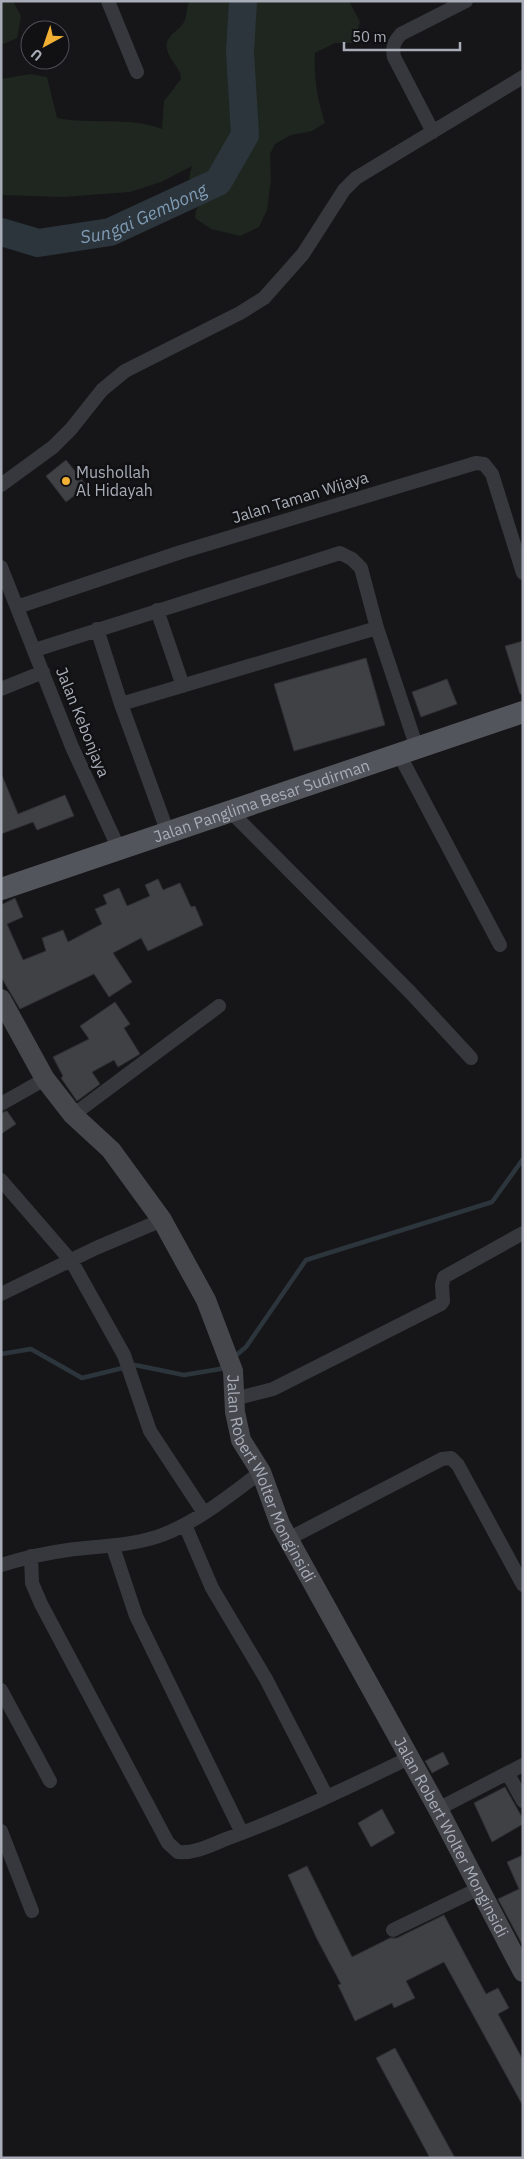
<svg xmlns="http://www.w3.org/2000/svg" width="524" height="2159" font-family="'IBM Plex Sans',sans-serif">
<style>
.green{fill:#1e261f}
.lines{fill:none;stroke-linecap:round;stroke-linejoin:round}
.stream{stroke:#2c353c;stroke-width:4.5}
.river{stroke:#2c353c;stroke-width:28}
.building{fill:#404145;stroke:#303034}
.minor{stroke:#37383d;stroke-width:14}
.secondary{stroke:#45474d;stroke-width:20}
.primary{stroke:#53555c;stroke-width:22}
.poi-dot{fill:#f2b134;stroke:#111113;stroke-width:2}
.labels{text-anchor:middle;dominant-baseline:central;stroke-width:5;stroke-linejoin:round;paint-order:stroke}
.poi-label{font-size:16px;fill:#a8adb8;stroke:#111113;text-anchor:start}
.street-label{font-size:16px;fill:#a8adb8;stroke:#111113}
.water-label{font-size:18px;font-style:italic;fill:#7f9bb3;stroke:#111113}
</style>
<rect width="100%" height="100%" fill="#161618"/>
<path class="green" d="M1,1H13L21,16L17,38L1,45Z
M190,1H349L360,22L354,43H335L315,53C314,79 317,99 325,123L312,131L291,135L275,144L270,154L271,180L267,210L259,227L240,236L211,229L195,218L196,210L203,200L189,178L192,166L161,182L130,192L63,197L1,195V79L30,74L47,77L57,118C92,125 129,116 162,129L164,101L181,79C181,69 173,64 169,55C160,35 179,34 185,20C187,13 186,7 190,1Z"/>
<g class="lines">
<path class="stream" d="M1,1354L31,1349L82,1378L135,1365L184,1375L220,1369L224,1365
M234,1357L246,1347L306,1260L492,1202L523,1159"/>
<path class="river" id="s1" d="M1,232L38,243L110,232L218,182L245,135L240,52L243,1"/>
</g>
<path class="building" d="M66,460L87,486L66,502L46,476Z
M523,641V694H520L505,646Z
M366,658L385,725L294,751L274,684Z
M447,679L457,704L421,717L412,692Z
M1,773L18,814L65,795L74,816L37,830L33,822L1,834Z
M158,879L163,890L180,883L191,907L195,906L203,925L148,951L141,938L113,953L132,982L109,997L94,974L20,1009L1,977V905L15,898L23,917L7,924L23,960L46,951L42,938L63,930L68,942L102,924L95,909L107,904L103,895L119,888L127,906L150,896L145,885Z
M115,1002L130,1024L124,1028L140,1054L118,1067L114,1060L92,1072L100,1084L77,1101L61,1078L63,1076L53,1057L89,1039L80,1026Z
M7,1111L16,1124L1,1134V1113Z
M443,1752L449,1764L432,1773L425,1761Z
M505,1787L523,1819V1824L492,1842L474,1803Z
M382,1809L395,1833L371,1847L358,1823Z
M523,1855V1946L498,1899L519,1889L507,1862Z
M307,1866L352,1957L390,1938H397L444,1915L486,1994L498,1988L509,2008L498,2014L523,2060V2106L444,1962L406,1981L415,1998L394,2008L392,2003L355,2021L338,1985L341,1984L316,1937L288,1875Z
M395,2048L422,2098L455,2158H430L376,2058Z"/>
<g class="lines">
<path class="minor" d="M108,1L137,72
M433,132L394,57C392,46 394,42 401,34L466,1
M1,485L53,447L71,429L102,390L125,371L240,313L264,298L303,254L344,190L356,178L523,77
M1,567L72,747L119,849
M17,607L181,552L476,463L484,464L492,474L523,573
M157,610L183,686
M97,629L121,704L168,833
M35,650L340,553L352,559L361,568L377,628L417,748
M1,689L43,672
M121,704L377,628
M399,754L500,945
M231,812L410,992L471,1058
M1,1104L45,1079
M73,1115L219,1006
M1,1180L72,1262L124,1355L150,1431L204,1513
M1,1294L96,1248L162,1220
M234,1399L273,1389L441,1304L443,1301L442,1285L444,1277L523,1233
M185,1525L212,1588L266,1679L327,1797
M288,1539L442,1459L451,1458L458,1465L523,1585
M113,1547L136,1616L242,1833
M31,1556L32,1583L41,1604L168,1843L178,1852C194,1854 211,1845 226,1839C289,1816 349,1787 409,1758
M1,1565C24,1558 45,1553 68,1550C99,1546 132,1546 162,1535C199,1521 230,1495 261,1472
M1,1690L50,1781
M508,1774L523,1801
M438,1809L523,1765
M1,1831L32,1911
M393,1930L478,1889"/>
<path class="secondary" id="s2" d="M1,999L45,1079L73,1115L111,1150L162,1220L206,1300L233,1371L235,1412L241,1440L261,1472L280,1524L438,1809L523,1972"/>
<path class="primary" id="s3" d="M1,889L523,712"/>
</g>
<circle class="poi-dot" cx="66" cy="481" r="5"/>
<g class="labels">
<g class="poi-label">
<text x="76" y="472">Mushollah<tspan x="76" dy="18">Al Hidayah</tspan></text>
</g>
<g class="street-label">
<text transform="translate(300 497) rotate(-17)">Jalan Taman Wijaya</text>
<text transform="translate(83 722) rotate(68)">Jalan Kebonjaya</text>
<text stroke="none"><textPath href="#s3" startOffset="275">Jalan Panglima Besar Sudirman</textPath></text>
<text stroke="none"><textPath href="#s2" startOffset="558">Jalan Robert Wolter Monginsidi</textPath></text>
<text stroke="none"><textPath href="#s2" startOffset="962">Jalan Robert Wolter Monginsidi</textPath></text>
</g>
<g class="water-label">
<text stroke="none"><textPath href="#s1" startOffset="149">Sungai Gembong</textPath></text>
</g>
</g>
<rect width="524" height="2159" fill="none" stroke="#a8adb8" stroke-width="5"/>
<g transform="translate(45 45) rotate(220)"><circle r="24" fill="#111113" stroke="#4d4f55"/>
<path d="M0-4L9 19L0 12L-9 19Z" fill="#f2b134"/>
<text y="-8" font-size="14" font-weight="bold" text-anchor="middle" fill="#a8adb8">U</text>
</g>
<path d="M344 42v8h116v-8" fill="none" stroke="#a8adb8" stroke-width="2.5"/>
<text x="352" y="42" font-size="15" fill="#a8adb8" stroke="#111113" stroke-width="4" paint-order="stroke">50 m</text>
</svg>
